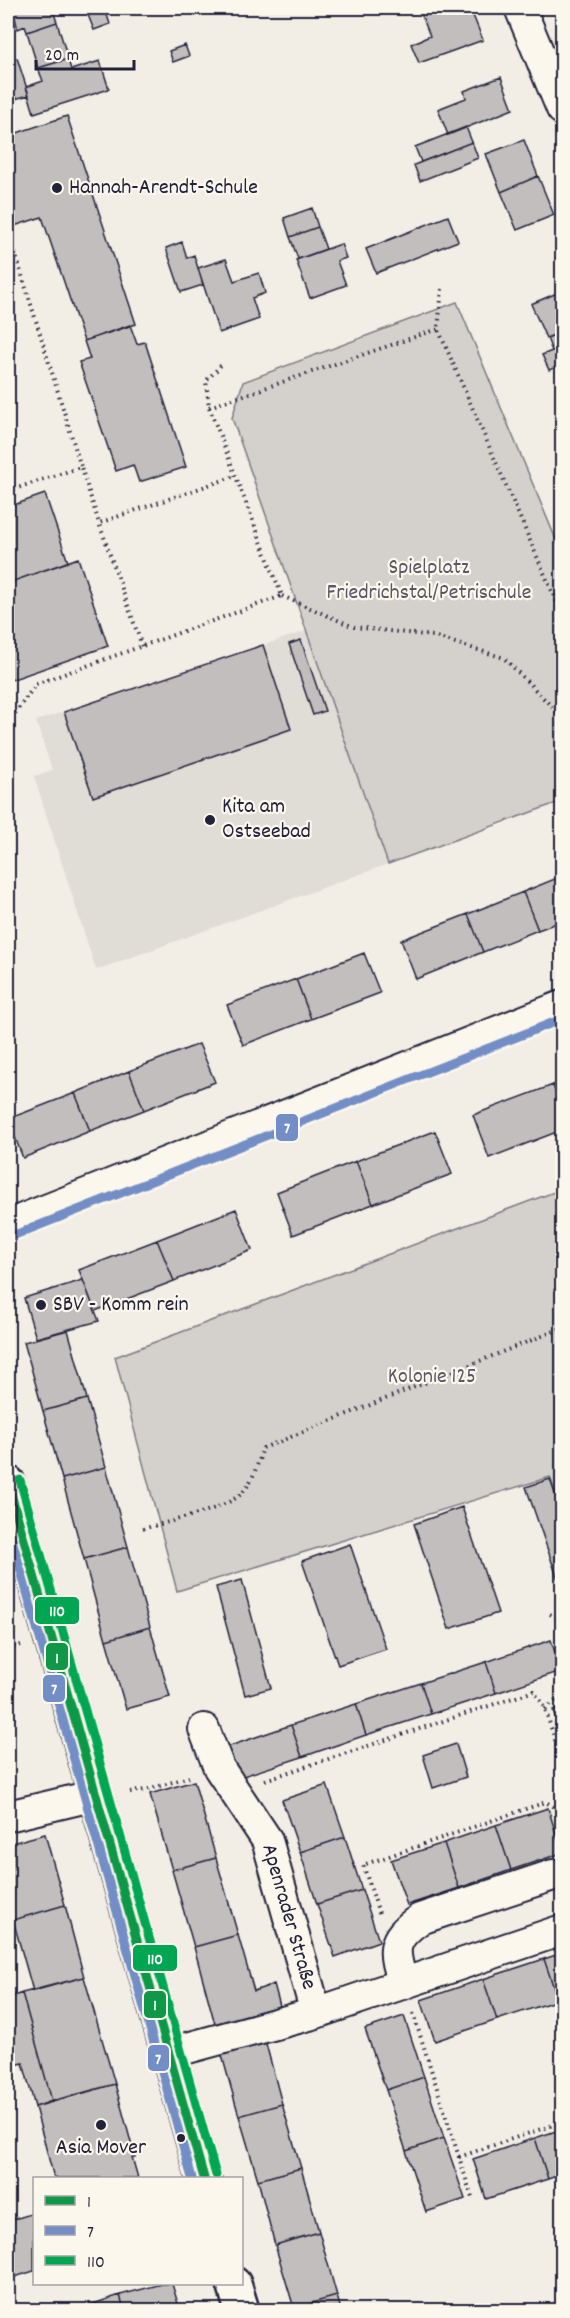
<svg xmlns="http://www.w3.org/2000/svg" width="570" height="2318" font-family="Dekko,sans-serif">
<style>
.built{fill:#e0dcd6}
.green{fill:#d4d1cc;stroke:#7b7a84;stroke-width:1.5}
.building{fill:#c2bebe;stroke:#22223b;stroke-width:1.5}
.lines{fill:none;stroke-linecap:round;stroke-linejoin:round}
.street-casing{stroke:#22223b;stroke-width:34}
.secondary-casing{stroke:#22223b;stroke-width:38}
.path{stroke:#22223b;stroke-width:4;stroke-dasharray:1.5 4.5;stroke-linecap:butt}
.street{stroke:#fbf7ec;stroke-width:30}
.secondary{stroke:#fbf7ec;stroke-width:33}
.bus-1-casing{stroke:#fbf7ec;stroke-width:14}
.bus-2-casing{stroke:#fbf7ec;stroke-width:14}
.bus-3-casing{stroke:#fbf7ec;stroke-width:14}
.bus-1{stroke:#0e9847;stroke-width:9}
.bus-2{stroke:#738ec6;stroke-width:9}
.bus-3{stroke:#00a651;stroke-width:9}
.poi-dot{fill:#22223b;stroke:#fbf7ec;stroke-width:2}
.labels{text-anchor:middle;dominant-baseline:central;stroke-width:4.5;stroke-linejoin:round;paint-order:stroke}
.poi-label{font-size:22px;fill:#22223b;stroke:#fbf7ec;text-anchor:start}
.park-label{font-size:22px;fill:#575766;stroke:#fbf7ec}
.street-label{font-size:22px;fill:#22223b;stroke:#fbf7ec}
.line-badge{stroke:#fbf7ec;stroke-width:2}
.badge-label{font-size:16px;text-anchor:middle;font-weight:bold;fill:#fff}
</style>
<rect width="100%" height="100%" fill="#f2eee5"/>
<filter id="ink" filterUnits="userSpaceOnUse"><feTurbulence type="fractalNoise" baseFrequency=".0167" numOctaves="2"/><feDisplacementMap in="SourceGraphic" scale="12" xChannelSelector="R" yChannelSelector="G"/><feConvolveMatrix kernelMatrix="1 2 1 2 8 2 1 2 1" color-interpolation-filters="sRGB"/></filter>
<g filter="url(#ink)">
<path class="built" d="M306,631L388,864L96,970L34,776L52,770L36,721Z"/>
<path class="green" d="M457,302L562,554V801L388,864L232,418L243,382Z
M562,1189V1510L550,1477L177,1591L115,1357Z"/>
<path class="building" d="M12,8H52L57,22L27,32L25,26L18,29Z
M86,8H104L105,9L88,15Z
M430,8H470L483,40L419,63L411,44L430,36L420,11Z
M105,9L110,24L94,30L88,15Z
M57,22L68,59L38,68L27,32Z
M185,45L189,56L173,62L169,51Z
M17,58L29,95L11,100L8,87V61Z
M68,59L71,70L100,61L109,89L34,113L26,87L43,81L38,68Z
M501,77L513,109L448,135L438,109L466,98L464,91Z
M67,116L136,324L84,341L42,217L8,228V136Z
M466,127L472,142L421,162L415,147Z
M524,140L538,176L501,192L486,154Z
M472,142L478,158L420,181L414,165Z
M538,176L554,215L517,230L501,192Z
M312,208L318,227L290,237L284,218Z
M448,216L458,241L376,273L366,249Z
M318,227L326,249L298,259L290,237Z
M182,242L187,258L194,255L203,285L181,292L166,248Z
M341,244L346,258L337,261L346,285L310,298L296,260Z
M226,259L234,281L259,273L265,293L252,298L259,319L219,333L198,268Z
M562,291V332L546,338L531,304Z
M130,325L137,344L145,342L186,467L139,482L133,465L116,471L79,362L90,359L84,341Z
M562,332V347L552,351L547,338Z
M562,347V365L549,370L542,355Z
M45,494L68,562L8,583V507Z
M78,558L108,646L8,681V583Z
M301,640L325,711L313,715L289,644Z
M263,645L291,729L93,797L64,712Z
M562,876V921L538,930L523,892Z
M523,892L538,930L483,952L468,914Z
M468,914L483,952L416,979L401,940Z
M364,953L380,993L311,1019L296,979Z
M296,979L311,1019L243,1045L227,1005Z
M199,1044L215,1082L144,1110L129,1071Z
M129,1071L144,1110L90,1131L75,1093Z
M562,1081V1111L553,1085Z
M553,1085L562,1111V1130L489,1158L473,1115Z
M75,1093L90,1131L23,1158L8,1119Z
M435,1131L452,1174L373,1204L356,1161Z
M356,1161L373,1204L293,1235L277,1192Z
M236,1209L252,1250L174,1281L157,1240Z
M157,1240L174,1281L95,1311L79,1270Z
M83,1280L99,1321L36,1338L24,1298Z
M68,1330L87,1399L43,1411L24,1342Z
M87,1399L106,1467L62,1479L43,1411Z
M106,1467L128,1547L84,1559L62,1479Z
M550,1479L562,1515V1591L526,1487Z
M462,1507L498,1613L449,1629L414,1524Z
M350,1544L386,1649L338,1665L302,1561Z
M128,1547L150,1627L106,1640L84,1559Z
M242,1580L271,1688L245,1695L216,1587Z
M150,1627L170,1697L126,1709L106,1640Z
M551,1640L561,1671L496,1693L486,1662Z
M486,1662L496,1693L431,1714L421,1683Z
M421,1683L431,1714L366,1735L356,1704Z
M356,1704L366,1735L302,1757L291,1725Z
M562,1707V1739L553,1710Z
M291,1725L302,1757L237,1778L227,1747Z
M456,1744L466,1777L433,1788L423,1755Z
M194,1781L216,1858L172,1870L150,1794Z
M327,1785L345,1837L300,1852L282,1800Z
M548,1808L562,1853L511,1870L496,1825Z
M496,1825L511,1870L459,1888L444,1843Z
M45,1834L65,1905L13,1920L8,1899V1844Z
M345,1837L362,1890L317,1904L300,1852Z
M444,1843L459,1888L407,1905L391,1860Z
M216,1858L238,1935L194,1947L172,1870Z
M362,1890L379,1941L335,1957L317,1904Z
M65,1905L84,1977L33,1991L13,1920Z
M238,1935L254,1991L274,1984L280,2006L215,2024L194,1947Z
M562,1953V1998L558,2000L544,1959Z
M544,1959L558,2000L497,2020L483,1979Z
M84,1977L115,2084L52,2101L22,1993Z
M483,1979L497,2020L435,2041L421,2000Z
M22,1993L52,2101L35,2107L23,2063L8,2067V1998Z
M404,2016L424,2077L386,2090L365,2029Z
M265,2040L282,2104L239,2116L221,2052Z
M424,2077L444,2138L406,2151L386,2090Z
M115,2084L135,2157H132L138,2178H54L35,2107Z
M282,2104L301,2168L258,2180L239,2116Z
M562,2129V2174L548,2179L535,2138Z
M444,2138L465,2199L426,2212L406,2151Z
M535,2138L548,2179L486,2199L473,2159Z
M301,2168L319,2232L275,2245L258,2180Z
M34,2213V2271L8,2279V2221Z
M319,2232L337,2296L294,2308L275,2245Z
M162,2284H172L180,2310H124L120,2295Z
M120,2295L124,2310H98L96,2303Z
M337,2296L341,2310H294V2308Z
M96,2303L98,2310H71Z"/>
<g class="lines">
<defs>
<path id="street" d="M520,8L562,109
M8,1225L562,1006
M204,1729L219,1768L267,1840L316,2013
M8,1816L96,1795
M403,1984C393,1952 389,1940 420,1919L553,1875H562
M169,2053L316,2013L562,1930"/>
<path id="secondary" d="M8,1483L204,2178
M234,2284L242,2310"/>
</defs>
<use href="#street" class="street-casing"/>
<use href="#secondary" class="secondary-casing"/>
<path class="path" d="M8,248L13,246L81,467
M442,289L438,329L562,614
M209,407L438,329
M8,491L81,467L99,523
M282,596L354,627L433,636L504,658L562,717
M142,646L99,523L235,476
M8,723L36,684L282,596L209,407L206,381L223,363
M143,1529C168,1521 222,1511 241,1494C253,1482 258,1463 263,1448L562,1328
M550,1614L562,1620
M8,1648L21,1645
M545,1709L562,1695
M265,1780L534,1691L545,1709L562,1761
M130,1792L146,1790L189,1777
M379,1913L363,1865L546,1802L562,1812
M413,2013L473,2201
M459,2157L562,2122"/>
<use href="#street" class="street"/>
<use href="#secondary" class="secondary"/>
<defs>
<path id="bus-1" d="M8,1483L204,2178"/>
<path id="bus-2" d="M12,1236L562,1019
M8,1525L192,2178"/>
<path id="bus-3" d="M20,1480L216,2175"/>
</defs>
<use href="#bus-1" class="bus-1-casing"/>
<use href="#bus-2" class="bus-2-casing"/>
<use href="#bus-3" class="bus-3-casing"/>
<use href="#bus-1" class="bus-1"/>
<use href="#bus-2" class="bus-2"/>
<use href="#bus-3" class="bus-3"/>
</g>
</g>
<g class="poi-dot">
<circle cx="57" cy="188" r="6"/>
<circle cx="210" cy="820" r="6"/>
<circle cx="41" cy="1305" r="6"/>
<circle cx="101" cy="2125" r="6"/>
<circle cx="181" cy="2138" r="5"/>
</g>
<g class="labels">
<g class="poi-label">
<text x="69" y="188">Hannah-Arendt-Schule</text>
<text x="222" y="807">Kita am<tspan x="222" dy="25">Ostseebad</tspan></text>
<text x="53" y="1305">SBV - Komm rein</text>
<text x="101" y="2148" text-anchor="middle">Asia Mover</text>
</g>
<g class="park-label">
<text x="429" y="568">Spielplatz<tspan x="429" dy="25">Friedrichstal/Petrischule</tspan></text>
<text x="432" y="1377">Kolonie 125</text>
</g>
<g class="street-label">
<text transform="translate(288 1917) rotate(74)">Apenrader Straße</text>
</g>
</g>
<g class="line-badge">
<rect x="275" y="1113" width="24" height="29" rx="6" fill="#738ec6"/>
<rect x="34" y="1596" width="46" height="29" rx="6" fill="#00a651"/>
<rect x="45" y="1642" width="24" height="29" rx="6" fill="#0e9847"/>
<rect x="42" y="1674" width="24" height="29" rx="6" fill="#738ec6"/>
<rect x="132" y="1944" width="46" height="28" rx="6" fill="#00a651"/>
<rect x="143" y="1990" width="24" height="29" rx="6" fill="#0e9847"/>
<rect x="147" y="2044" width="23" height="28" rx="6" fill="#738ec6"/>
</g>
<g class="badge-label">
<text x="287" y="1133">7</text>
<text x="57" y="1616">110</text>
<text x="57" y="1663">1</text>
<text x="54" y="1694">7</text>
<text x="155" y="1964">110</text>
<text x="155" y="2010">1</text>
<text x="158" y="2064">7</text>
</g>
<rect width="570" height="2318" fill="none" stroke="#fbf7ec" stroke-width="30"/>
<rect x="15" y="15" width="540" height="2288" fill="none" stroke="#22223b" stroke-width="2" filter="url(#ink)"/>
<rect x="33" y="2177" width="210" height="108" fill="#fbf7ec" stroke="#a4a2a5" stroke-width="1.5"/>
<rect x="45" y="2196" width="30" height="9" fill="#0e9847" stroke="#a4a2a5" stroke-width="1.5"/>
<text x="87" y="2207" font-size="18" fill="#22223b">1</text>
<rect x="45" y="2226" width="30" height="9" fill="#738ec6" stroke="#a4a2a5" stroke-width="1.5"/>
<text x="87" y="2237" font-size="18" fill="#22223b">7</text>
<rect x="45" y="2256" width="30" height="9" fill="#00a651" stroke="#a4a2a5" stroke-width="1.5"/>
<text x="87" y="2267" font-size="18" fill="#22223b">110</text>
<path d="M36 60v9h98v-9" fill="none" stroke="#22223b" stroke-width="3"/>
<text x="45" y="60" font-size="18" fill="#22223b" stroke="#fbf7ec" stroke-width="4.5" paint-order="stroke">20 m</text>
</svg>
